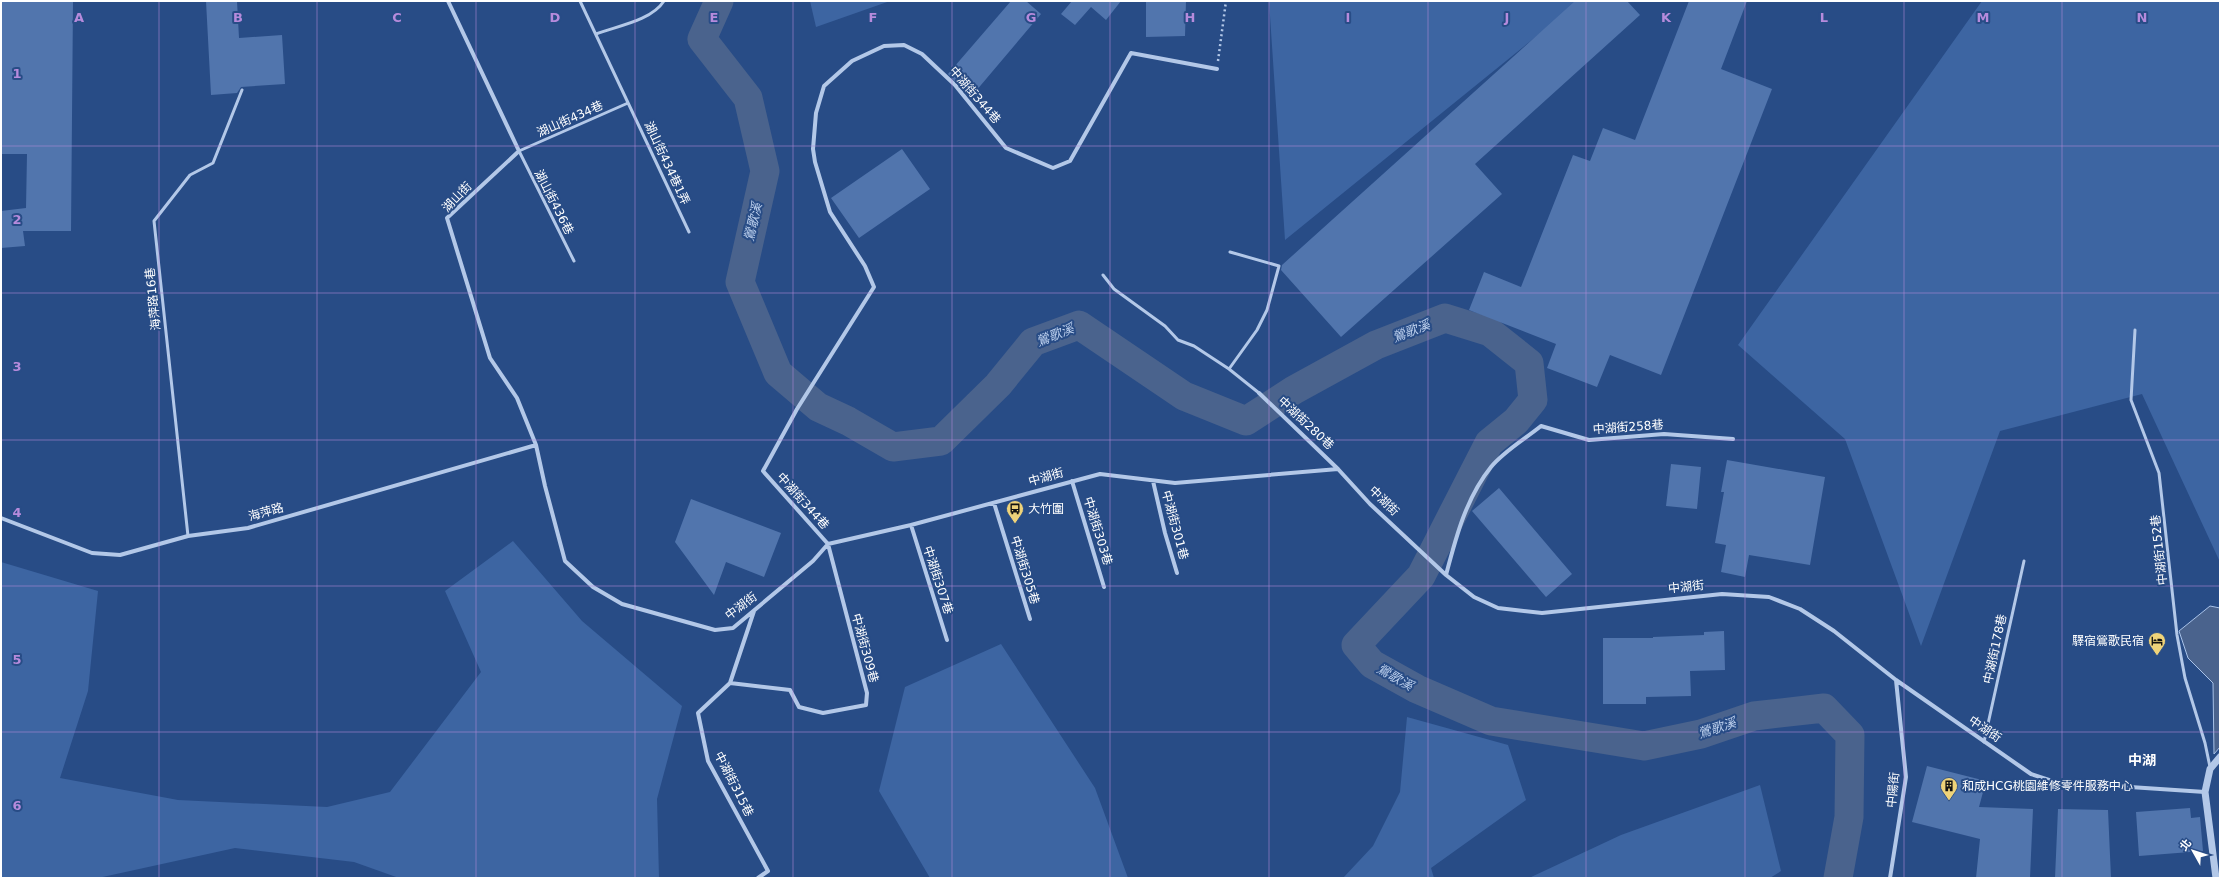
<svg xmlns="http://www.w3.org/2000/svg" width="2221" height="879" font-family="'DejaVu Sans','Noto Sans TC',sans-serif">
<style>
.green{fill:#3d65a2}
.water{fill:#4a638d;stroke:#a8c2e8}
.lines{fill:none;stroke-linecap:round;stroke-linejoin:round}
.river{stroke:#4a638d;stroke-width:29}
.building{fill:#5175ad}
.path{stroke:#b3c8e8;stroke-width:2.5;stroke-dasharray:2 3;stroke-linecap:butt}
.service{stroke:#b3c8e8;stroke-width:3}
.minor{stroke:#b3c8e8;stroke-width:4}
.tertiary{stroke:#b3c8e8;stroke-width:7}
.grid{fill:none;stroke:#b68bdc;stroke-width:1;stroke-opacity:0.55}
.labels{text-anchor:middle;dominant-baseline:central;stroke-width:4;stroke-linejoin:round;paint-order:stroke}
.street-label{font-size:12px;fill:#fff;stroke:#284c86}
.poi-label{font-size:12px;fill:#fff;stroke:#284c86;text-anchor:start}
.water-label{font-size:13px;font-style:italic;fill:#bfd2ef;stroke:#284c86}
.quarter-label{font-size:14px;font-weight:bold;fill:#fff;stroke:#284c86}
.grid-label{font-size:13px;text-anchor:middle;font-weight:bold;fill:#b68bdc;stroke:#284c86;stroke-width:4;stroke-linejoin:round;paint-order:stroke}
</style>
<rect width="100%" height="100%" fill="#284c86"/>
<path class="green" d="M810,1H890L816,27Z
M1269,1H1580L1285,240Z
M1982,1H2220V562L2142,394L2000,431L1921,646L1845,439L1738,345Z
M513,541L582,621L682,706L657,799L659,878H399L354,862L235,848L98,878H1V562L98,591L88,691L60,778L178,800L327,807L390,792L481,672L445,591Z
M1001,644L1095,788L1128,878H930L879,791L905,687Z
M1407,717L1508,745L1526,800L1431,868L1434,878H1343L1373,846L1400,792Z
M1760,785L1781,871L1770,878H1529L1621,835Z"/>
<path class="water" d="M2210,606L2220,608V747L2214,754L2213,683L2188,658L2179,631Z"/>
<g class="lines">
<path class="river" d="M719,1L702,39L748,98L765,171L740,282L778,373L818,407L848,421L893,447L941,441L998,385L1033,342L1079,325L1184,396L1246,421L1294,390L1376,345L1445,318L1490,332L1529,363L1533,400L1516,421L1489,443L1421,576L1356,645L1372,664L1417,689L1491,721L1644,746L1701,734L1754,716L1824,708L1850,735L1849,817L1838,878"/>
</g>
<path class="building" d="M1,1L73,2L71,231H23L25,246L1,248V211L26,208L27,154H1Z
M206,1H237L239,38L282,35L285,84L241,87L237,93L211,95Z
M1011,1H1026L1041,14L970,98L948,74Z
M1072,1H1121L1106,20L1091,7L1075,25L1061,14Z
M1146,1H1186L1185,36L1146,37Z
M1575,1H1627L1640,15L1475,164L1502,194L1341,337L1281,270L1282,265Z
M1689,1H1747L1721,69L1772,89L1661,375L1610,355L1597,387L1547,368L1556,344L1469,310L1484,272L1521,287L1573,155L1590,161L1603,128L1635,140Z
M902,149L930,189L859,238L831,198Z
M1727,460L1825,477L1810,565L1749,555L1745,577L1721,572L1726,545L1715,543L1724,492H1721Z
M1671,464L1701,467L1697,509L1666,506Z
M1499,488L1572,574L1546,597L1472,511Z
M691,499L781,533L764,577L726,562L714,595L675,542Z
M1724,631L1725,670L1690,671L1691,696L1646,697V704H1603V638H1653V637L1704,635V632Z
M1927,766L1986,781L1979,807L2033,809L2030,878H1976L1980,839L1912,822Z
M2190,808L2191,818L2200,817L2203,851L2139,856L2136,812Z
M2058,809L2108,810L2111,878H2055Z"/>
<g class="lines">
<path class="path" d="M1218,61L1226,1"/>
<path class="service" d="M580,1L689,232
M596,34C617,26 651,21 664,1
M574,261L519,151L628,103
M1103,275L1114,289L1165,326L1178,340L1194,346L1229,369L1257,330L1267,310L1279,266L1230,252
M2135,330L2131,400L2159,473L2177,635L2185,678L2205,743L2210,767
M1229,369L1259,393
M188,536L154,221L190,175L213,163L242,90
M1984,742L2024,561"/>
<path class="minor" d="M448,1L519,151L447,218L490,358L517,398L536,445L545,486L565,561L593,587L622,604L715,630L733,628L813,561L828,544L911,525L1100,474L1175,483L1338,469L1370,504L1446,575L1474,597L1498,608L1542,613L1722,594L1769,597L1800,609L1834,631L1896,680L2031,774L2055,782L2205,792
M1259,393L1338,469
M1072,481L1104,587
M1153,481L1165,533L1177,573
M994,503L1030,619
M1,518L92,553L120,555L188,536L248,528L536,445
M911,525L947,640
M1446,575C1456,537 1466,498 1491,467C1504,451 1525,439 1541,426L1589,440L1664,434L1733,439
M754,611L730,683L698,713L708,761L768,871L758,878
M730,683L790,690L799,707L823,713L866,705L867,693L828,544L763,471L797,409L874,287L865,266L830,212L815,162L813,149L816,113L824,86L852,61L884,46L904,45L922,54L955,85L1006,148L1053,168L1070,161L1131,53L1217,69
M1890,878L1906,777L1896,680"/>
<path class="tertiary" d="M2216,878L2205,792L2210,769L2220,757"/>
</g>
<path class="grid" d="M159,1V878M317,1V878M476,1V878M635,1V878M793,1V878M952,1V878M1110,1V878M1269,1V878M1428,1V878M1586,1V878M1745,1V878M1904,1V878M2062,1V878M1,146H2220M1,293H2220M1,440H2220M1,586H2220M1,732H2220"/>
<defs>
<symbol id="bus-pin" viewBox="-11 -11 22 30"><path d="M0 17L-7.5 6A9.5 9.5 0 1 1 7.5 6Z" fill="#efd379" stroke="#284c86"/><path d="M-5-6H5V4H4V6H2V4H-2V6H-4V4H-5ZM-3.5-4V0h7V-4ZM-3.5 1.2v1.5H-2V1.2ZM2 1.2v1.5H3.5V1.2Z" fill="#111"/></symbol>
<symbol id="hotel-pin" viewBox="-11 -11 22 30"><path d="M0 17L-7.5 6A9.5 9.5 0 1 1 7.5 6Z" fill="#efd379" stroke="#284c86"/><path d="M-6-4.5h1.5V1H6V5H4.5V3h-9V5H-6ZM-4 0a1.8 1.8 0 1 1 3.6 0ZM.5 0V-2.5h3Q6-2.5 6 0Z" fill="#111"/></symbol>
<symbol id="building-pin" viewBox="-11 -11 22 30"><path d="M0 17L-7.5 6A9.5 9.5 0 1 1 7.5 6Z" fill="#efd379" stroke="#284c86"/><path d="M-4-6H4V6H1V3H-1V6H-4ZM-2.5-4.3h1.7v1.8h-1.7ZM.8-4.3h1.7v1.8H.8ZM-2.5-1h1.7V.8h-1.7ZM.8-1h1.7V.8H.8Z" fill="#111"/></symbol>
</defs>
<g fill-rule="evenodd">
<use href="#bus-pin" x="1005" y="499" width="20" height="27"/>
<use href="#hotel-pin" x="2147" y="631" width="20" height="27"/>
<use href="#building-pin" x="1939" y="776" width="20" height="27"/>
</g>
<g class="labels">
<g class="street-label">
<text transform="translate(975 95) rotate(49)">中湖街344巷</text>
<text transform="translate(570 119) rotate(-24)">湖山街434巷</text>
<text transform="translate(667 163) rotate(65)">湖山街434巷1弄</text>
<text transform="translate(457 197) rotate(-46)">湖山街</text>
<text transform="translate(554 202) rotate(63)">湖山街436巷</text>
<text transform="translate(153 299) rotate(-96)">海萍路16巷</text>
<text transform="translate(1306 423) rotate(43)">中湖街280巷</text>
<text transform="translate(1628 427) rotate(-4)">中湖街258巷</text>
<text transform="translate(1046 477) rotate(-16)">中湖街</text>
<text transform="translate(803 501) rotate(48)">中湖街344巷</text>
<text transform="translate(1384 501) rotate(44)">中湖街</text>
<text transform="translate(266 512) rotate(-16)">海萍路</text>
<text transform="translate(1175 525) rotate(75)">中湖街301巷</text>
<text transform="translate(1098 531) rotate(73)">中湖街303巷</text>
<text transform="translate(2159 550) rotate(-96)">中湖街152巷</text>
<text transform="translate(1025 570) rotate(73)">中湖街305巷</text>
<text transform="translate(938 580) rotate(72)">中湖街307巷</text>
<text transform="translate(1686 587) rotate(-6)">中湖街</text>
<text transform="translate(741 606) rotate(-37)">中湖街</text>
<text transform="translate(865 648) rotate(75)">中湖街309巷</text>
<text transform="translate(1995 649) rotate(-78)">中湖街178巷</text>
<text transform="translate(1985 729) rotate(34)">中湖街</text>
<text transform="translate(734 784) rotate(63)">中湖街315巷</text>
<text transform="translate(1893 790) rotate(-84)">中陽街</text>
</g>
<g class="poi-label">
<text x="1028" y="509">大竹圍</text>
<text x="2144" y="641" text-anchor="end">驛宿鶯歌民宿</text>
<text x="1962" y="786">和成HCG桃園維修零件服務中心</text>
</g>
<g class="water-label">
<text transform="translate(753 222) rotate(-77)">鶯歌溪</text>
<text transform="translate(1411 331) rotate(-21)">鶯歌溪</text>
<text transform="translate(1055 335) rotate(-22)">鶯歌溪</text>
<text transform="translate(1395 677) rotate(30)">鶯歌溪</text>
<text transform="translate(1717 728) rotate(-18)">鶯歌溪</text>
</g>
<g class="quarter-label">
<text x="2142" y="760">中湖</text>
</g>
</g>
<g class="grid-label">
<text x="79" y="22">A</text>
<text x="238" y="22">B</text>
<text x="397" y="22">C</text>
<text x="555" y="22">D</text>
<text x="714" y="22">E</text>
<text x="873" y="22">F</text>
<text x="1031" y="22">G</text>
<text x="1190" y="22">H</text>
<text x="1348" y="22">I</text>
<text x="1507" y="22">J</text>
<text x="1666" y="22">K</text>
<text x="1824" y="22">L</text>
<text x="1983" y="22">M</text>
<text x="2142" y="22">N</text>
<text x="17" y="78">1</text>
<text x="17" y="224">2</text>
<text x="17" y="371">3</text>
<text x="17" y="517">4</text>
<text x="17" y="664">5</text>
<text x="17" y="810">6</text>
</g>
<rect width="2221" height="879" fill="none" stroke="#ffffff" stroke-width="4"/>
<g transform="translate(2193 851) rotate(309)" stroke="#284c86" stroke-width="3" paint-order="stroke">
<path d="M0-3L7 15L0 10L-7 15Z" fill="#ffffff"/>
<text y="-6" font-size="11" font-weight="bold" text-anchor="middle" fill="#ffffff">北</text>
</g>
</svg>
